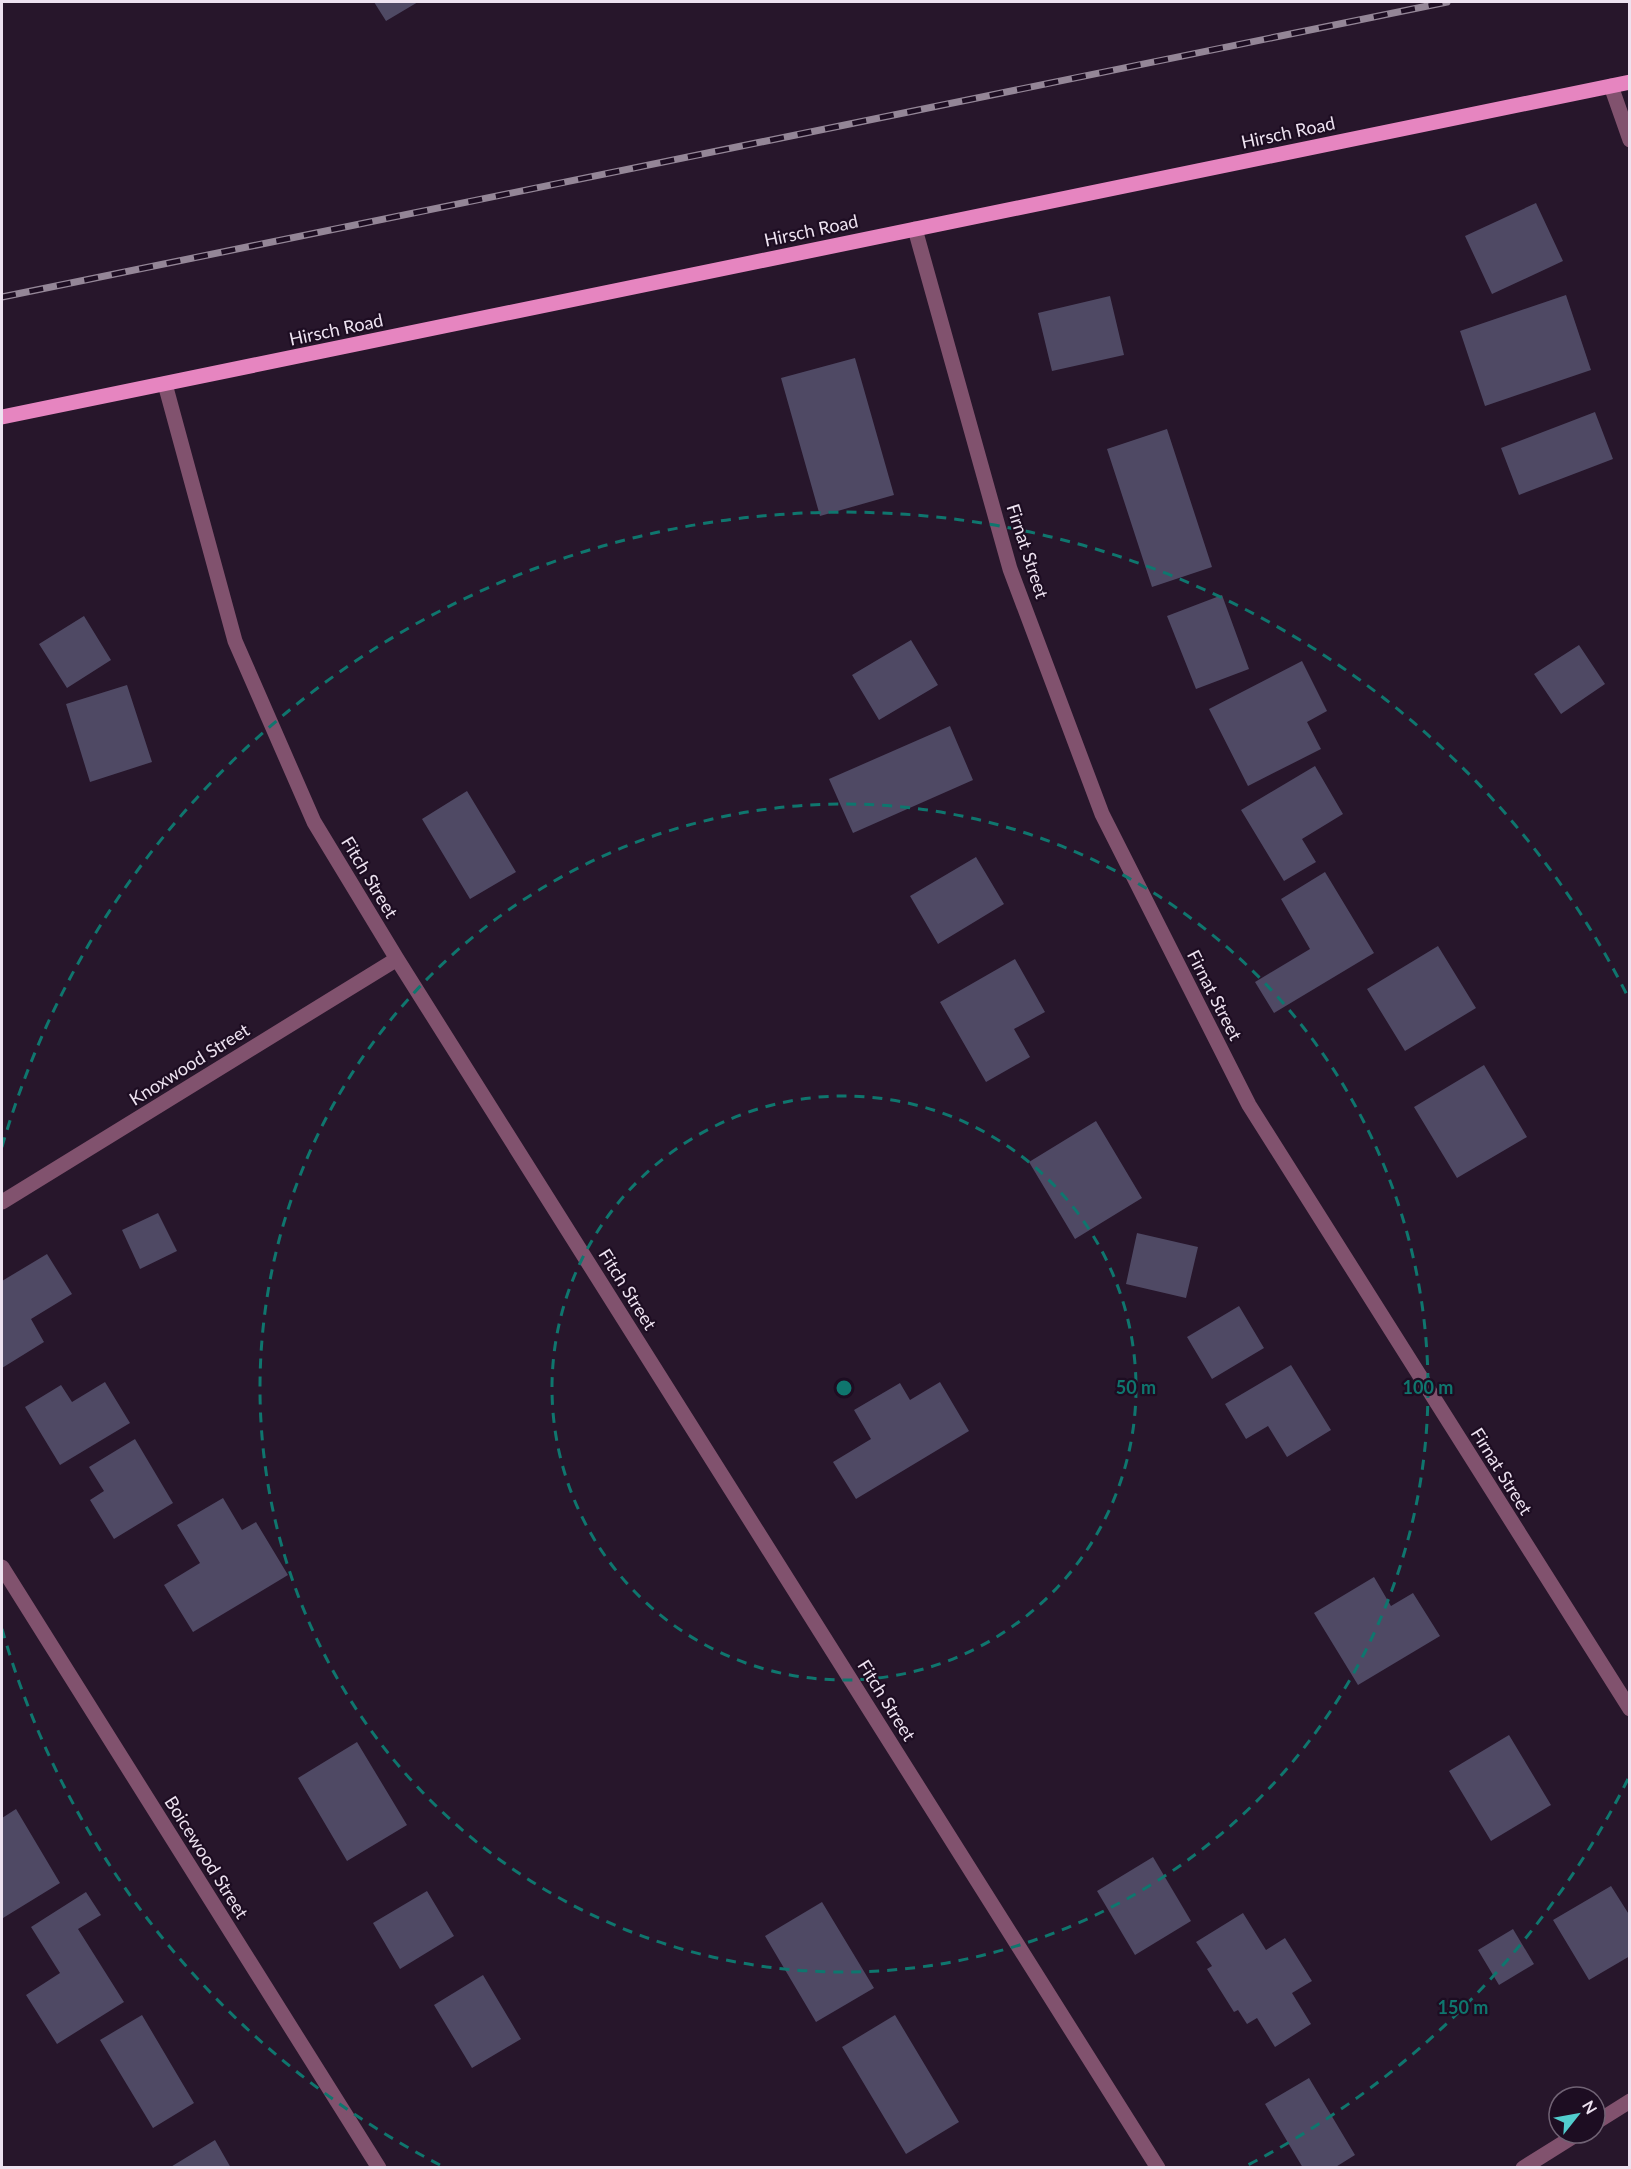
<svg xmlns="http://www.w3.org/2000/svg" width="1631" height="2169" font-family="Lato,sans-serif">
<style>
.building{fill:#4f4964}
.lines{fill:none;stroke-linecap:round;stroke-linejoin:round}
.minor{stroke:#81526e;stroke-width:15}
.major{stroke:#e685c0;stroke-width:15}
.rail-casing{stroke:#948697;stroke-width:7}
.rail{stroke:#1d0d22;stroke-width:4.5;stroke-dasharray:14;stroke-linecap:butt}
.ring{fill:none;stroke:#0f766e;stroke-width:3;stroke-dasharray:10 8}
.labels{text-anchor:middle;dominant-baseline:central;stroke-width:4.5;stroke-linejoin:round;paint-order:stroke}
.street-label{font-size:18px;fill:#ede2f0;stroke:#1d0d22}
.centre{fill:#0f766e;stroke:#1d0d22;stroke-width:3}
.ring-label{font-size:18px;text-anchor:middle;font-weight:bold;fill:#0f766e;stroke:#1d0d22;stroke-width:4.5;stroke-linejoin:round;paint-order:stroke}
</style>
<rect width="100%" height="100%" fill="#27162b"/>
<path class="building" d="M374,2H418L386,21Z
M1536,203L1563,261L1492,294L1465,236Z
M1566,295L1591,370L1485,406L1460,331Z
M1110,296L1124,355L1052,371L1038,313Z
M855,358L894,495L820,516L781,378Z
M1595,412L1613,459L1519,495L1501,448Z
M1167,429L1212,567L1152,587L1107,449Z
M1222,595L1249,669L1196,689L1167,616Z
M84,616L111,660L67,688L39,644Z
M911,640L938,685L879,720L852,675Z
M1579,645L1605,684L1561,714L1534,674Z
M1302,661L1327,711L1307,722L1321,749L1248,786L1209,709Z
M127,685L152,762L90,782L66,704Z
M950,726L973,780L853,833L829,779Z
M1315,766L1343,814L1302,839L1316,862L1284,881L1241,810Z
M467,791L516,872L470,899L422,819Z
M976,857L1004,904L938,944L910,896Z
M1325,872L1374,953L1274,1013L1255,982L1310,949L1281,899Z
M1438,946L1476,1008L1405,1051L1367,989Z
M1015,959L1045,1012L1014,1029L1030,1057L986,1082L940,1002Z
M1484,1065L1527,1137L1457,1178L1414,1107Z
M1096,1121L1142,1198L1075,1239L1029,1162Z
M158,1213L177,1251L140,1269L122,1230Z
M1137,1233L1198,1247L1186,1298L1126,1284Z
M47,1254L72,1294L31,1319L44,1342L2,1368V1281Z
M1239,1306L1264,1348L1212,1379L1187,1337Z
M1291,1365L1331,1430L1287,1457L1268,1426L1246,1439L1225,1404Z
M105,1382L130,1423L60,1465L25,1407L61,1385L72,1402Z
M940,1382L969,1431L856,1499L833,1462L871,1439L854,1410L900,1383L910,1400Z
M135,1439L173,1503L114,1539L90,1500L104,1491L89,1467Z
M223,1498L242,1530L256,1522L288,1575L193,1632L164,1585L200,1563L177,1525Z
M1374,1577L1391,1606L1413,1593L1440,1636L1358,1685L1314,1613Z
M1509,1735L1551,1805L1491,1841L1449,1771Z
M357,1742L407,1825L347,1861L298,1778Z
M16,1809L60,1883L3,1918L2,1818Z
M1153,1857L1191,1921L1135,1955L1097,1891Z
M1611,1886L1630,1916V1956L1589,1980L1553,1920Z
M427,1891L454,1936L400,1969L373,1923Z
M86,1892L101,1915L78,1929L124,2002L57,2044L26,1995L60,1973L31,1927Z
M822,1902L874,1988L816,2022L765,1936Z
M1243,1913L1266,1950L1285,1938L1312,1981L1292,1993L1311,2024L1275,2047L1257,2018L1247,2024L1238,2010L1234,2012L1207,1969L1212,1966L1196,1942Z
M1513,1929L1534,1964L1499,1985L1478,1950Z
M483,1975L521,2039L472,2068L434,2005Z
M142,2015L194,2103L153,2128L100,2040Z
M895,2015L959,2122L906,2154L842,2047Z
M1309,2078L1355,2155L1334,2168H1303L1265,2104Z
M215,2140L231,2168H169Z"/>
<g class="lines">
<path class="minor" d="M1611,86L1630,140
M915,229L1010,569L1102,814L1249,1105L1630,1709
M165,384L235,641L314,822L397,959L1158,2168
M2,1202L397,959
M2,1567L379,2168
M1595,2123L1630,2101
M1523,2168L1579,2133"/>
<path class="major" d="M2,417L1630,82"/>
<defs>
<path id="rail" d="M2,297L1447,2"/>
</defs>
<use href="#rail" class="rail-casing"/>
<use href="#rail" class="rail"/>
</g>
<g class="ring">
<circle cx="844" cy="1388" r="292"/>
<circle cx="844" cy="1388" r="584"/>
<path d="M1628 1779A876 876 0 0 1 1248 2165M440 2165A876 876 0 0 1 2 1629M2 1147A876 876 0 0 1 1628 997"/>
</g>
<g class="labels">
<g class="street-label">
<text transform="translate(1288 132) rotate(-12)">Hirsch Road</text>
<text transform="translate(811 230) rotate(-12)">Hirsch Road</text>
<text transform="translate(336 329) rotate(-12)">Hirsch Road</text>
<text transform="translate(1028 551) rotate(72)">Firnat Street</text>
<text transform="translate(370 877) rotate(59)">Fitch Street</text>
<text transform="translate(1215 995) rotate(63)">Firnat Street</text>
<text transform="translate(189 1064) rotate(-32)">Knoxwood Street</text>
<text transform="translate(628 1289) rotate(58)">Fitch Street</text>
<text transform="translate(1502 1471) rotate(58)">Firnat Street</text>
<text transform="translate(887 1700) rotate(58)">Fitch Street</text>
<text transform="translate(207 1857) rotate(58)">Boicewood Street</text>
</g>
</g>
<circle cx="844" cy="1388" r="9" class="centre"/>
<g class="ring-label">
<text x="1136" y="1394">50 m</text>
<text x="1428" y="1394">100 m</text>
<text x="1463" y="2014">150 m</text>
</g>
<rect width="1631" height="2169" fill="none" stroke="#ede2f0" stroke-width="6"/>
<g transform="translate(1577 2115) rotate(59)"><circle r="28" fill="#1d0d22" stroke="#706274" stroke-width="1.5"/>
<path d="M0-4.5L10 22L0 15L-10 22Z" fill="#52cdce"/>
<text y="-9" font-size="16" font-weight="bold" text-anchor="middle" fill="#ede2f0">N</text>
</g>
</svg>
